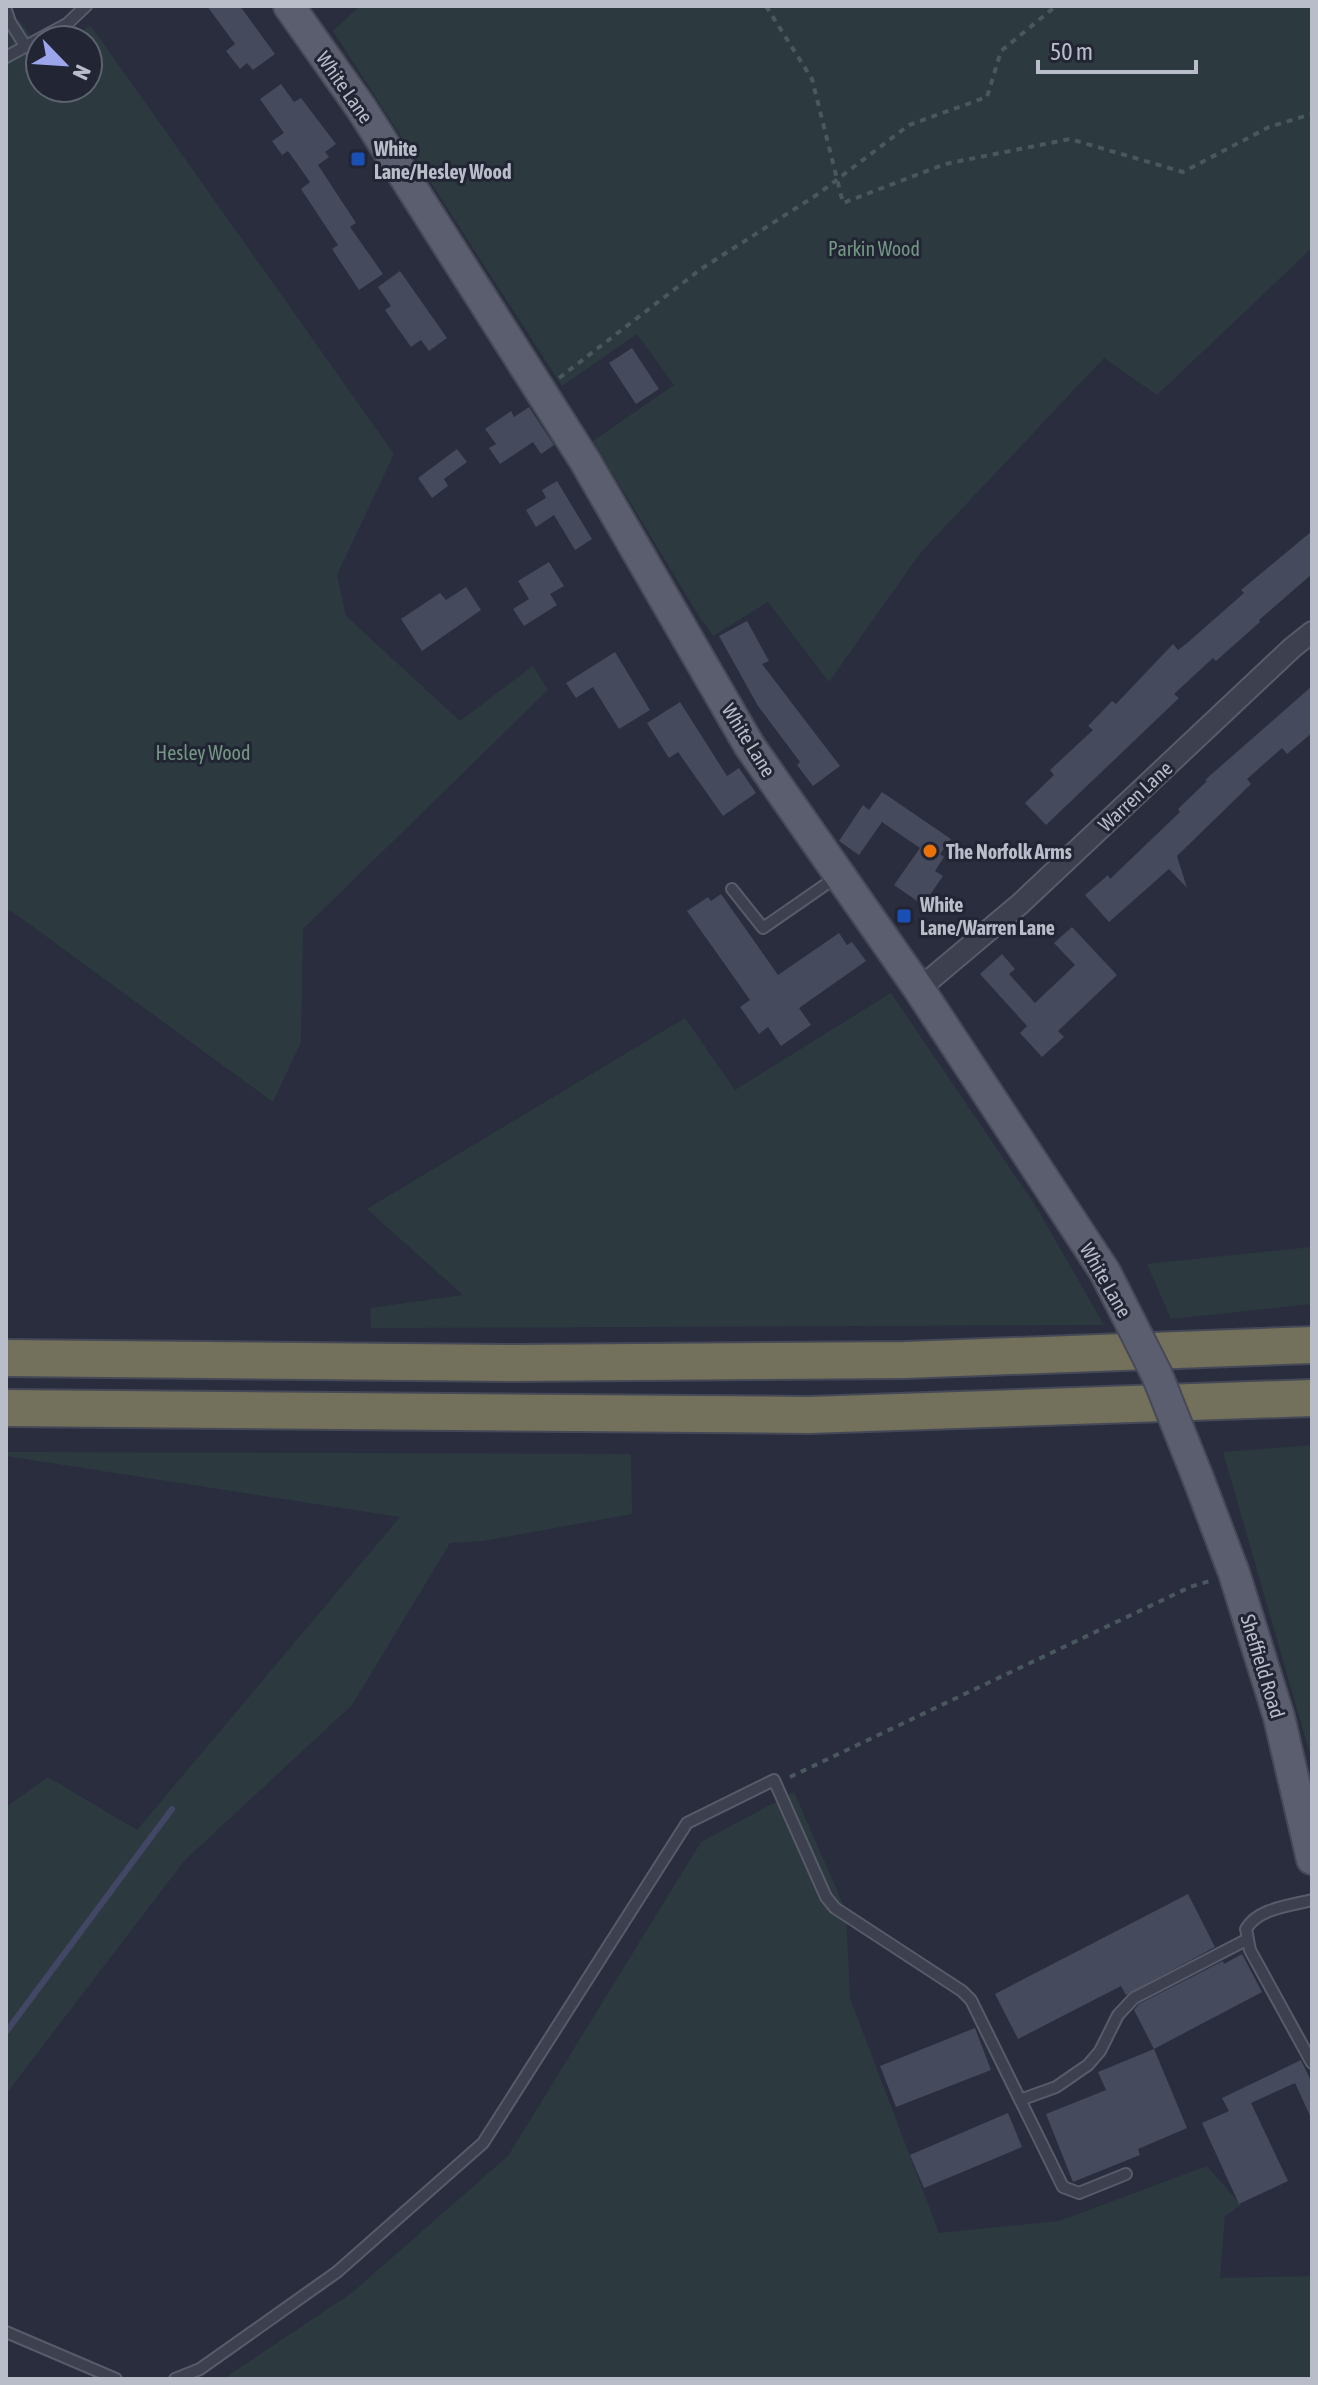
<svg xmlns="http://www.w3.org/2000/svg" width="1318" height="2385" font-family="'Asap Condensed',sans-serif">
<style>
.green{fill:#2c3a40}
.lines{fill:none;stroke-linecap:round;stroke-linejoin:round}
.stream{stroke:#414765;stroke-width:6}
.building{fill:#464a5d}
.service-casing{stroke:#585b69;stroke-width:14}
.minor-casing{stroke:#585b69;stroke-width:24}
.primary-casing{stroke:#464957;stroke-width:34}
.motorway-casing{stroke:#454856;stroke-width:40}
.path{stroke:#4b575e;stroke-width:4;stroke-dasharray:6 6;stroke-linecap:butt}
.service{stroke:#3d404e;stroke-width:10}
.minor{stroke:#3d404e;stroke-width:20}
.primary{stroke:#5b5e6e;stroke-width:30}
.motorway{stroke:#73705b;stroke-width:36}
.primary-bridge-casing{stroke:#464957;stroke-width:34;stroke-linecap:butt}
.primary-bridge{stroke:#5b5e6e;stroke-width:30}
.transit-dot{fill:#1a4fb4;stroke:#222534;stroke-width:3}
.food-dot{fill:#e8710a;stroke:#222534;stroke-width:3}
.labels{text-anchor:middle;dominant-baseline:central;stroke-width:6;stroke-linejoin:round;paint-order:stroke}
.street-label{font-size:20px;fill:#b9bcc9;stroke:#222534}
.poi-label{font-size:20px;font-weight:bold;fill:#b9bcc9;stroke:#222534;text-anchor:start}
.park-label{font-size:20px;fill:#749784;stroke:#222534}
</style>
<rect width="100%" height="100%" fill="#292d3e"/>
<path class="green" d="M7,6L40,47V88H88V40H60L91,26L394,454L337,575L346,616L460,721L533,666L548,690L303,929L301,1042L273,1102L10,910L6,912Z
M360,6H1312V248L1157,395L1104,358L921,552L829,682L768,602L713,636L699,616L593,441L674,385L637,334L562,386L333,31Z
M891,993L1035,1205L1104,1325L371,1328L370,1308L463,1295L367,1209L685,1018L735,1090Z
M1312,1247V1304L1171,1319L1147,1264Z
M1312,1445V1761L1223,1452Z
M6,1452L631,1454L632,1514L483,1541L450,1543L352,1705L185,1860L6,2094V1807L48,1777L137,1830L400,1517L6,1456Z
M794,1792L846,1911L850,1998L939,2233L1059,2221L1207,2166L1241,2205L1225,2216L1220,2278L1312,2276V2379H223L353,2292L508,2156L701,1842Z"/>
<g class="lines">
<path class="stream" d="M6,2032L172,1809"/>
</g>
<path class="building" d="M207,6H240L275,54L253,70L247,63L240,69L226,51L235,44Z
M281,84L294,102L301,98L336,144L325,152L329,157L318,165L356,223L350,227L383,274L359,290L332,249L338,245L301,189L310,182L288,151L282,155L272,141L284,133L260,99Z
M400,271L447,338L429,351L421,340L411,347L385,310L391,306L378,287Z
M632,348L659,389L636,404L609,363Z
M529,407L554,445L541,454L533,442L500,464L489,448L496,444L485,429L511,411L514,417Z
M457,449L467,462L444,479L448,486L432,498L418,478Z
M557,481L592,539L575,550L554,515L536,527L526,510L546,498L542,490Z
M1312,531V574L1259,620L1260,622L1216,661L1213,658L1174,694L1179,698L1046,825L1025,803L1054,775L1050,770L1093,730L1088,726L1112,701L1116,704L1173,644L1178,650L1186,644L1244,593L1241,590Z
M549,562L564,586L550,594L557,605L524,626L513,609L529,599L518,581Z
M466,587L481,610L422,651L401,619L440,593L446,600Z
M747,621L769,661L762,664L840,766L813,786L797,765L800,762L758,706L719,636Z
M615,652L650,710L619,729L593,687L576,698L566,683Z
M1312,686V733L1287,754L1282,748L1247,779L1251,784L1177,856L1187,888L1169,869L1109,922L1085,895L1108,875L1110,879L1180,812L1178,809L1207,781L1205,780Z
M680,702L727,776L739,768L756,793L723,816L678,752L669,758L647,723Z
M882,792L951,839L940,854L944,857L935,871L943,876L923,905L894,885L920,848L882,822L859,855L839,841L863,805L869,810Z
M721,894L778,975L839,933L847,945L852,942L866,961L799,1008L811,1025L781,1046L768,1027L759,1034L740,1007L750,1000L687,911L708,897L711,901Z
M1072,927L1117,975L1058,1031L1064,1037L1042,1057L1020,1033L1027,1026L980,974L1002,954L1015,969L1009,974L1035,1003L1075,965L1054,943Z
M1188,1894L1215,1947L1126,1995L1121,1986L1018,2039L995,1994Z
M1242,1954L1262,1992L1154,2049L1134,2010L1139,2004L1223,1961L1224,1964Z
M975,2028L991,2070L896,2107L880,2066Z
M1154,2049L1187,2128L1138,2149L1140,2155L1073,2182L1046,2114L1106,2090L1098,2072Z
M1301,2060L1312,2083V2120L1295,2083L1251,2103L1288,2181L1239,2204L1202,2123L1229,2111L1222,2098Z
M1008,2113L1022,2147L924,2188L910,2155Z"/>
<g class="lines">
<defs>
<path id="service" d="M6,10L10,22L26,47
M6,57L67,24L86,6
M732,889L763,928L838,876
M1312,1900C1290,1906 1258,1908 1246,1929L1250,1950L1312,2063
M1020,2100L1056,2087L1088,2065L1100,2051L1118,2015L1134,1998L1248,1939
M6,2332L116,2379
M175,2379L200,2369L337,2272L483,2143L687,1823L774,1780L826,1897L835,1908L962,1991L971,2000L1063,2187L1079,2193L1126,2174"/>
<path id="minor" d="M919,989L1020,904L1292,648L1312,632"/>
<path id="primary" d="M289,6L361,108L585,461L749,745L919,989L1105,1272
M1198,1478L1234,1573L1279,1717L1312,1859"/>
<path id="motorway" d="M6,1358L510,1363L905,1360L1312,1345
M6,1408L809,1415L1312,1398"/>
</defs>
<use href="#service" class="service-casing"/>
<use href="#minor" class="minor-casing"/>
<use href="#primary" class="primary-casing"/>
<use href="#motorway" class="motorway-casing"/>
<path class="path" d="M766,6L812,79L843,203L945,164L1070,139L1183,172L1269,127L1312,114
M559,378L701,269L818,194L909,125L987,97L1001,51L1056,6
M790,1777L1190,1587L1213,1580"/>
<use href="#service" class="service"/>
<use href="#minor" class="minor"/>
<use href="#primary" class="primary"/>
<use href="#motorway" class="motorway"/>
<defs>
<path id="primary-bridge" d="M1105,1272L1157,1375L1198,1478"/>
</defs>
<use href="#primary-bridge" class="primary-bridge-casing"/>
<use href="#primary-bridge" class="primary-bridge"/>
</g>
<g class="transit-dot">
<rect x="350" y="151" width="16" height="16" rx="4"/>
<rect x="896" y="908" width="16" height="16" rx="4"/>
</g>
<circle class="food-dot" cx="930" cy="851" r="8"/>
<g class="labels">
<g class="street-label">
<text transform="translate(345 87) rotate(55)">White Lane</text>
<text transform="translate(749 740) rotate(58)">White Lane</text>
<text transform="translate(1135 796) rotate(-43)">Warren Lane</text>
<text transform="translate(1106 1280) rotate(60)">White Lane</text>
<text transform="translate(1263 1666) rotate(73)">Sheffield Road</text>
</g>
<g class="poi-label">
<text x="374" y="148">White<tspan x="374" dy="23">Lane/Hesley Wood</tspan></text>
<text x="946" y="851">The Norfolk Arms</text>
<text x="920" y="904">White<tspan x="920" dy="23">Lane/Warren Lane</tspan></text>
</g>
<g class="park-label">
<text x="874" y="248">Parkin Wood</text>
<text x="203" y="752">Hesley Wood</text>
</g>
</g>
<rect width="1318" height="2385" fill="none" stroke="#b9bcc9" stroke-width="16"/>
<g transform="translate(64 64) rotate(115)"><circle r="38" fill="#222534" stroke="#5e6170" stroke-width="2"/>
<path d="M0-6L14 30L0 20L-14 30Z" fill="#9ca6ec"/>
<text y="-12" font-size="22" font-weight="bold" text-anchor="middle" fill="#b9bcc9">N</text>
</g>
<path d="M1038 60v12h158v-12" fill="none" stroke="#b9bcc9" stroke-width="4"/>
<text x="1050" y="60" font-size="24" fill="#b9bcc9" stroke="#222534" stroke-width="6" paint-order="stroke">50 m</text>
</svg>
